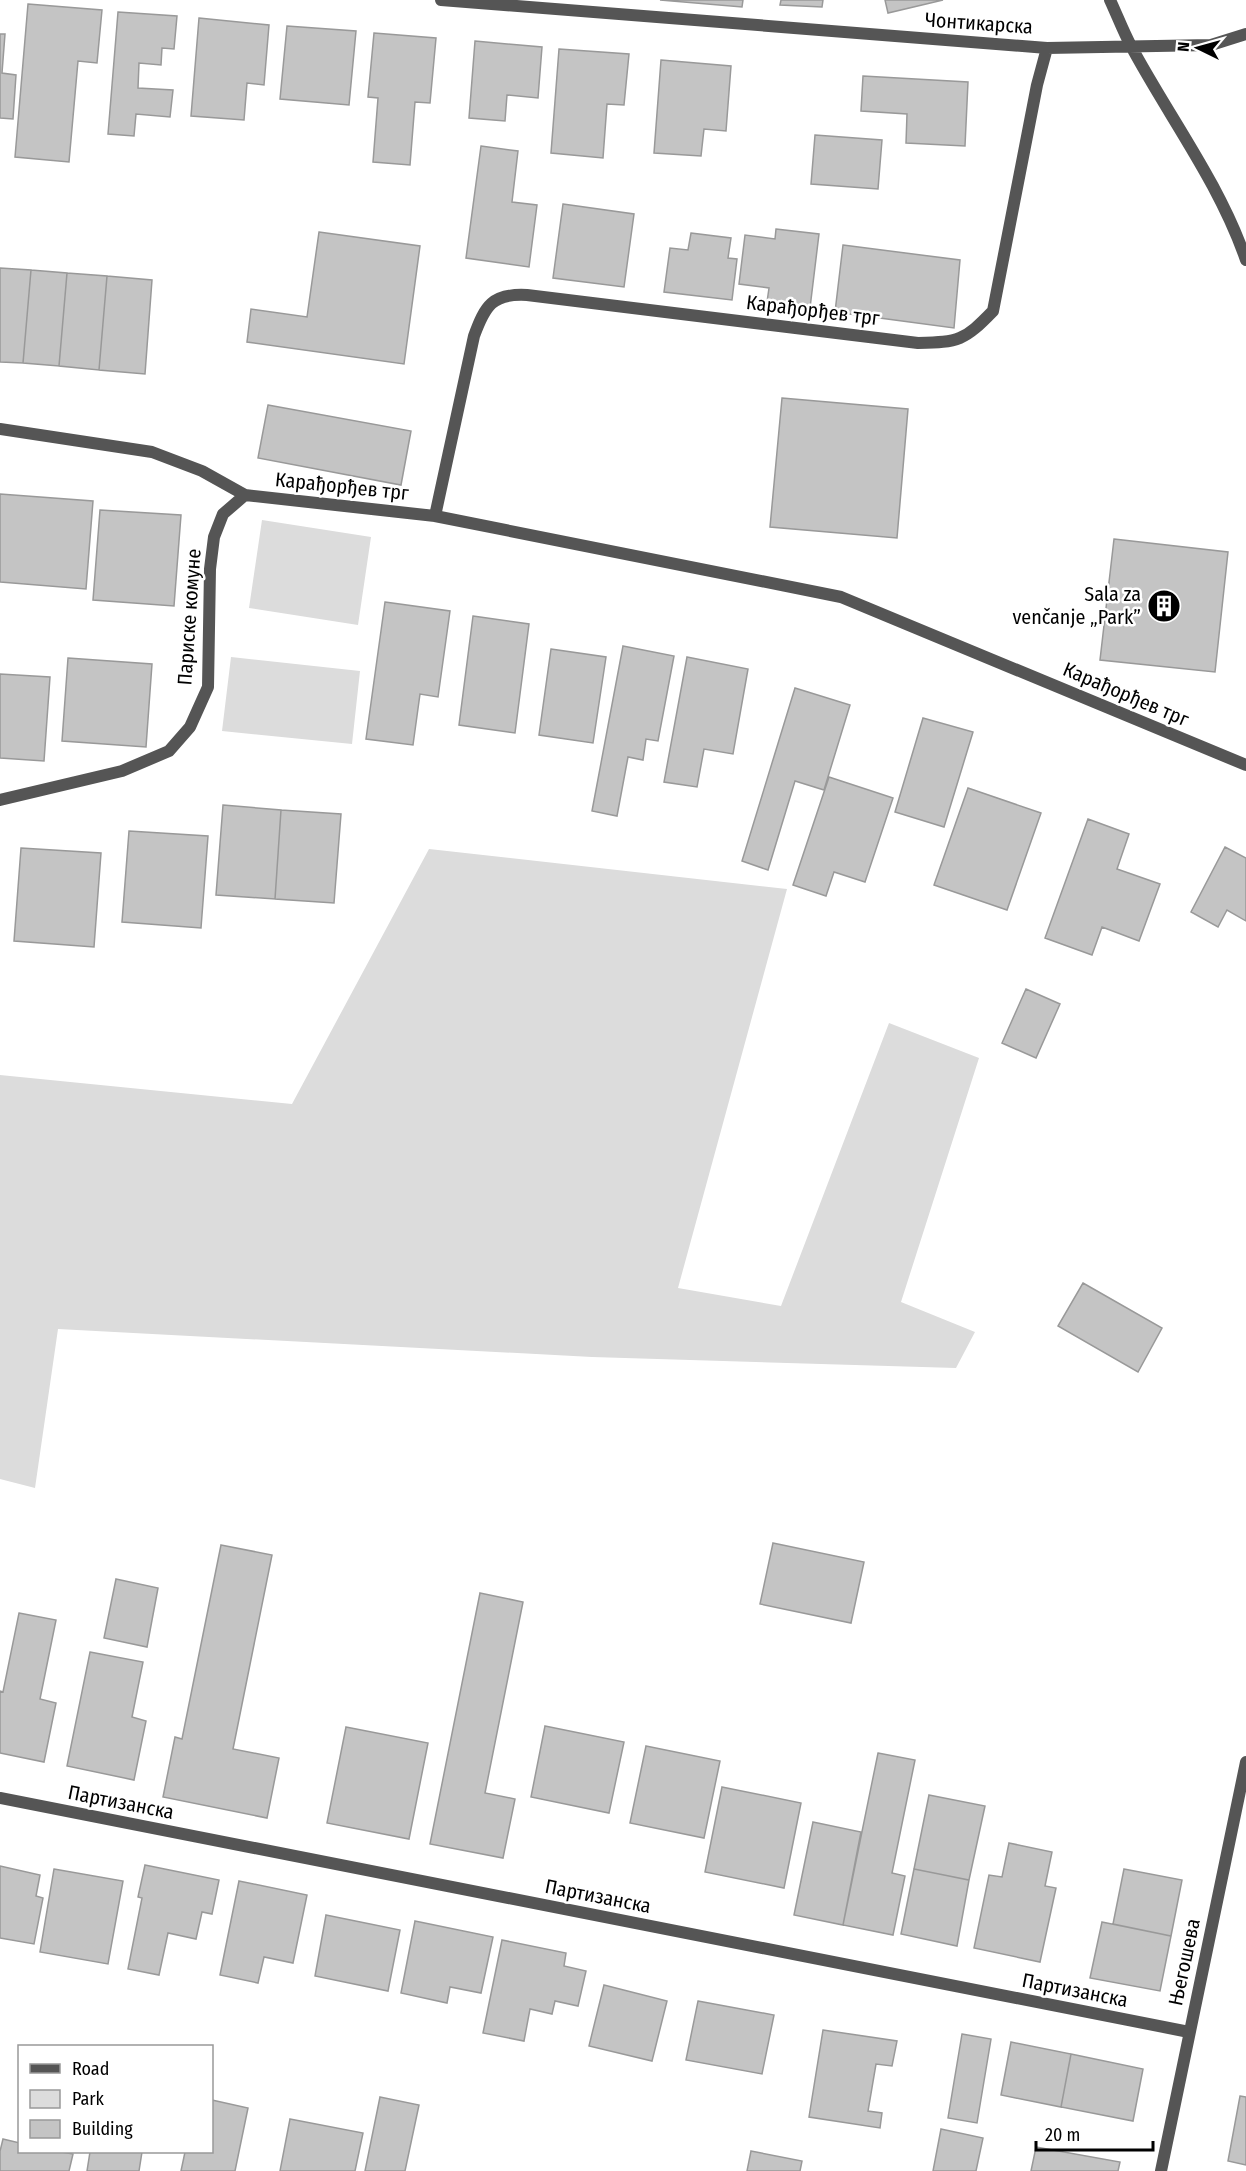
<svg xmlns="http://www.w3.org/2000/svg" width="1246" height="2171" font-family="'Fira Sans Condensed',sans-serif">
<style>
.green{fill:#dcdcdc}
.building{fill:#c4c4c4;stroke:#999;stroke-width:1.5}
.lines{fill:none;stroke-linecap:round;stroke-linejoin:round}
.street{stroke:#555;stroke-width:12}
.labels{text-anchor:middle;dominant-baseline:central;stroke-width:5;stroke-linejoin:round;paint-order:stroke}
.street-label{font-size:20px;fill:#000;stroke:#fff}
.poi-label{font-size:20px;fill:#000;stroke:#fff;text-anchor:end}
</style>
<rect width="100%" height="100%" fill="#fff"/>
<path class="green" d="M262,520L371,537L358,625L249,608Z
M231,657L360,671L352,744L222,731Z
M429,849L787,889L678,1288L781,1306L889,1023L979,1058L901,1302L975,1332L956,1368L592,1357L58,1329L35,1488L0,1479V1075L292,1104Z"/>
<path class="building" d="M660,0H743L742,7Z
M781,0H823L822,7L780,5Z
M885,0H943L888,13Z
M28,4L102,10L97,63L78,61L69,162L15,157Z
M118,12L177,16L174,49L162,48L161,65L139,63L138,88L173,90L170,117L136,114L134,136L108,134Z
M199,18L269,25L264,85L247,83L244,120L191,116Z
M287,26L356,31L349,105L280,99Z
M374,33L436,38L430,103L415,102L410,165L373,162L378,98L368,97Z
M0,34H5L2,73L16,75L13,119L0,118Z
M475,41L542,47L538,98L507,95L505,121L469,118Z
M559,49L629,54L624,105L607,104L603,158L551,153Z
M661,60L731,66L726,131L704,129L701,156L654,153Z
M863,76L968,82L965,146L906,143L907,114L861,111Z
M815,135L882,140L878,189L811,184Z
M481,146L518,151L512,202L537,205L529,267L466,258Z
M563,204L634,214L624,287L553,278Z
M776,229L819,234L810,308L767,302L769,288L739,284L745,235L775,239Z
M319,232L420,246L404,364L247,342L251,309L307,317Z
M691,233L731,238L728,258L737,259L732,300L664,292L670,248L688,250Z
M843,245L960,260L954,328L835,312Z
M0,268L31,270L23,363L0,362Z
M31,270L67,273L59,366L23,363Z
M67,273L107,276L99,370L59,366Z
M107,276L152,280L145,374L99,370Z
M782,398L908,409L897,538L770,527Z
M268,405L411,431L401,485L258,458Z
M0,494L93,501L86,589L0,582Z
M100,510L181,515L174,606L93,600Z
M1114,539L1228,552L1215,672L1100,660Z
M385,602L450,611L438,697L420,694L413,745L366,739Z
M473,616L529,624L515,733L459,725Z
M623,646L674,656L658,741L646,739L643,760L628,757L617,816L592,811Z
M551,649L606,657L593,743L539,735Z
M687,657L748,669L733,754L704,749L697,787L664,782Z
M68,658L152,664L146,747L62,741Z
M0,674L50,677L44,761L0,758Z
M795,688L850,705L824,790L795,781L768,870L742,861Z
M923,718L973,732L944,827L895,812Z
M829,777L893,798L865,882L834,872L826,896L793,885Z
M968,788L1041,813L1007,910L934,885Z
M223,805L281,810L275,899L216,895Z
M281,810L341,814L334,903L275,899Z
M1088,819L1129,834L1117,869L1160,884L1139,941L1102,927L1092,955L1045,938Z
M129,831L208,836L201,928L122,922Z
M1225,847L1246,858V921L1227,910L1218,927L1191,912Z
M21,848L101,853L94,947L14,941Z
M1026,989L1060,1004L1036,1058L1002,1043Z
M1083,1283L1162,1328L1138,1372L1058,1326Z
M773,1543L864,1562L851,1623L760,1604Z
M221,1545L272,1555L233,1749L279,1758L267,1818L163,1797L175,1737L182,1739Z
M116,1579L158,1588L147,1647L104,1638Z
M480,1593L523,1602L485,1793L515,1799L503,1858L430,1844Z
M19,1613L56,1620L40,1699L56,1703L44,1762L0,1753V1691L3,1692Z
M90,1652L143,1662L132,1717L146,1721L134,1780L67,1766Z
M545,1726L624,1742L609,1813L531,1797Z
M346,1727L428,1743L409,1839L327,1823Z
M646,1746L720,1761L704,1838L630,1823Z
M878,1753L915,1760L892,1873L905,1876L893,1935L843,1925Z
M722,1787L801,1803L784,1888L705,1872Z
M929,1795L985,1806L969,1880L914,1869Z
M813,1822L861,1832L843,1925L794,1915Z
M1009,1843L1052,1852L1045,1886L1056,1888L1040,1962L974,1948L989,1875L1002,1877Z
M145,1865L219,1880L212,1914L202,1912L196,1939L168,1933L159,1975L128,1969L142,1898L138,1897Z
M0,1866L40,1875L36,1896L43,1898L34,1944L0,1938Z
M54,1869L123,1881L108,1964L40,1952Z
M914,1869L969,1880L957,1946L901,1934Z
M1124,1869L1182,1880L1171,1936L1113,1924Z
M239,1881L307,1895L293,1963L264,1957L258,1983L220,1975Z
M326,1915L400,1930L388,1991L315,1976Z
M415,1921L493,1937L481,1993L450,1987L447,2003L401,1993Z
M1102,1922L1171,1936L1160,1991L1090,1978Z
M502,1940L566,1953L564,1966L586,1971L578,2006L555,2001L552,2014L530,2009L524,2041L483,2033Z
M604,1985L667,2001L652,2061L589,2046Z
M698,2001L774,2015L762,2074L686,2060Z
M823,2030L897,2041L892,2066L876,2064L868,2111L882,2113L880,2128L809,2117Z
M962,2034L991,2039L977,2123L948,2118Z
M1011,2042L1071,2054L1061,2107L1001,2095Z
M1071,2054L1143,2069L1133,2121L1061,2107Z
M1240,2096L1246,2097V2165L1228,2161Z
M380,2097L419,2105L405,2171H365Z
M212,2100L248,2108L235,2171H181L185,2152H212Z
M290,2119L363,2133L355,2171H280Z
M941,2129L983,2138L976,2171H933Z
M3,2139L20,2143V2152H62L73,2154L69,2171H0V2151Z
M1036,2147L1120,2162L1118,2171H1031Z
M751,2151L802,2161L800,2171H747Z
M90,2152H142L139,2171H87Z"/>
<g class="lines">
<path class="street" d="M441,0L1047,48L1211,45L1246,34
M1110,0C1117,15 1123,31 1131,46C1169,117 1219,182 1246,260
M0,429L152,452L202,471L245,495L435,516L841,597L1246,765
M435,516L474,336C485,306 492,293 527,295L918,343C959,342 964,341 993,311L1037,85L1047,48
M0,800L122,771L169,751L190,727L208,687L210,569L214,537L223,514L245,495
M0,1798L1189,2032
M1161,2171L1246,1762"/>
</g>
<defs>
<symbol id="building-disc" viewBox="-11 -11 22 22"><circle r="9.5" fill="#000" stroke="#fff"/><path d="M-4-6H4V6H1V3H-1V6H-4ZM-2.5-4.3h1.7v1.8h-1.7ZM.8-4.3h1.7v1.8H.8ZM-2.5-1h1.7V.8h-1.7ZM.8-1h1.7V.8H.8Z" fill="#fff"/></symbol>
</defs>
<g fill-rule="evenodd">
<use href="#building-disc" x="1145" y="587" width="38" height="38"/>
</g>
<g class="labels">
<g class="street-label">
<text transform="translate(979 23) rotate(4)">Чонтикарска</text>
<text transform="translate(813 310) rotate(7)">Карађорђев трг</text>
<text transform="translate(342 486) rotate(6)">Карађорђев трг</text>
<text transform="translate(189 617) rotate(-86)">Париске комуне</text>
<text transform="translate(1126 694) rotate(23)">Карађорђев трг</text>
<text transform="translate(121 1802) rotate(11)">Партизанска</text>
<text transform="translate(598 1896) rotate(11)">Партизанска</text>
<text transform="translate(1184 1962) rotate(-78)">Његошева</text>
<text transform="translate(1075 1990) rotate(11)">Партизанска</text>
</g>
<g class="poi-label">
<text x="1141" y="594">Sala za<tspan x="1141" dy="23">venčanje „Park”</tspan></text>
</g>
</g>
<rect x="18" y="2045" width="195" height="108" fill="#ffffff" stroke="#999999" stroke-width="1.5"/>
<rect x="30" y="2064" width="30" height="9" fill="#555555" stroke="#999999" stroke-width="1.5"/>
<text x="72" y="2075" font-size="18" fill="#000000">Road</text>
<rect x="30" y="2090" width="30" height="18" fill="#dcdcdc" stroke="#999999" stroke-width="1.5"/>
<text x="72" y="2105" font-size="18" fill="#000000">Park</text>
<rect x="30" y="2120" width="30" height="18" fill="#c4c4c4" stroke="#999999" stroke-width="1.5"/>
<text x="72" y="2135" font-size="18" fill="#000000">Building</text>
<g transform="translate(1198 48) rotate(275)" stroke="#ffffff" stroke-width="4.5" paint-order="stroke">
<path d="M0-4.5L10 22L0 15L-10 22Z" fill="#000000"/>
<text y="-9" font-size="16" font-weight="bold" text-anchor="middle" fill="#000000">N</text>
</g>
<path d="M1036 2141v9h117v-9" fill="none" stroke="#000000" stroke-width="3"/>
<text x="1045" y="2141" font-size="18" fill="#000000" stroke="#ffffff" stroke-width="4.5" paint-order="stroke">20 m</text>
</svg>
